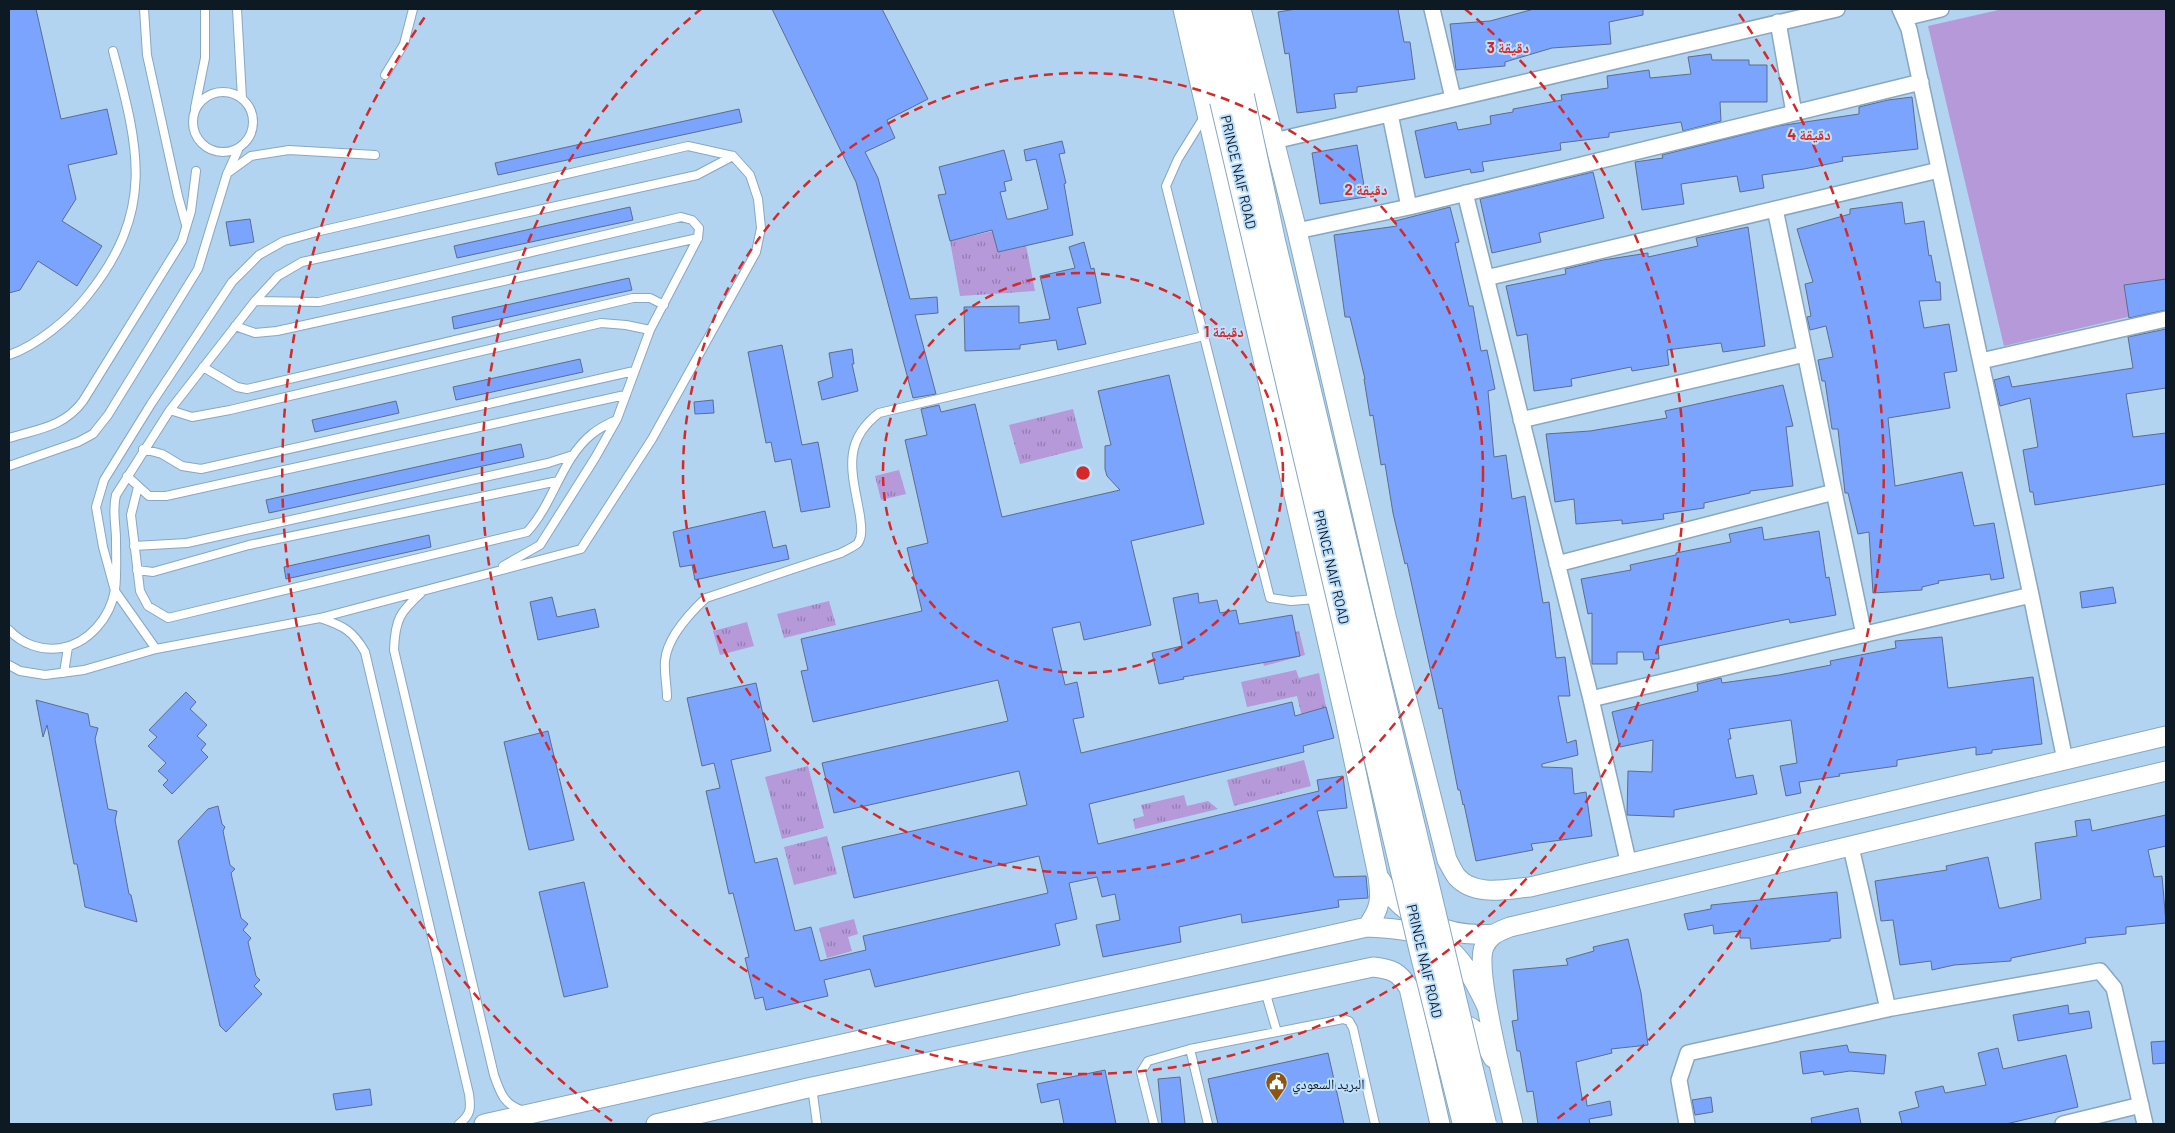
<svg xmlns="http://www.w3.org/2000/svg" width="2175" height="1133" font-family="Barlow,'Noto Naskh Arabic',sans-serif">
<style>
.grass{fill:url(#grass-tufts)}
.green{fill:#b599d9}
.building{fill:#7aa4fd;stroke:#5d6d8c}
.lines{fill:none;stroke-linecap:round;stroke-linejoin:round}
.service-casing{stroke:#87a7c2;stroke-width:10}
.minor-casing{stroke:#87a7c2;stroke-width:18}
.tertiary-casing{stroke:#87a7c2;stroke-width:21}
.primary-casing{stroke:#87a7c2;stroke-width:26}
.service{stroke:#fff;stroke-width:8}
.minor{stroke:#fff;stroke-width:15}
.tertiary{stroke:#fff;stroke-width:19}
.primary{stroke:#fff;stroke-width:24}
.primary-bridge-casing{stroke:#87a7c2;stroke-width:26;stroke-linecap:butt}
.primary-bridge{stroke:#fff;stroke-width:24}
.ring{fill:none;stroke:#d62828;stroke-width:2.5;stroke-dasharray:9 6}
.labels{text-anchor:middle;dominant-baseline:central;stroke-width:4;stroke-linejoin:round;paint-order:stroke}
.street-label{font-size:14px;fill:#0d1a24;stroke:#bfe1fe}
.poi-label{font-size:14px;fill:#0d1a24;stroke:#bfe1fe;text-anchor:start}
.centre{fill:#d62828;stroke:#bfe1fe;stroke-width:2.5}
.ring-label{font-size:15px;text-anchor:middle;font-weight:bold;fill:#d62828;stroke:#bfe1fe;stroke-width:4;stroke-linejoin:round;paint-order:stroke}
</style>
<defs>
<pattern id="grass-tufts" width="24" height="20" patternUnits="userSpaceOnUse" patternTransform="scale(1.25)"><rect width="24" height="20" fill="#b599d9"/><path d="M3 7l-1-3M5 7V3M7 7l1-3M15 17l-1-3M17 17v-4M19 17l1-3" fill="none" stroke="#927cb0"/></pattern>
</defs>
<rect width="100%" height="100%" fill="#b2d4f0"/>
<path class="grass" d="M993,231L998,252L1026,245L1035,291L960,296L950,241Z
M1073,409L1083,448L1020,464L1009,425Z
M899,470L906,494L881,500L875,476Z
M829,601L836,625L784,638L777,614Z
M747,622L754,646L720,655L713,631Z
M1299,631L1305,655L1264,666L1258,642Z
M1296,670L1299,678L1319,673L1328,716L1303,721L1297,696L1247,707L1241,682Z
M1304,760L1311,786L1234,806L1227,780Z
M808,766L824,828L782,839L765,777Z
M1184,795L1187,806L1208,801L1218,809L1135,829L1133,819L1144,816L1141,805Z
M827,836L837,874L794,885L784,847Z
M854,919L858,934L848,937L852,951L827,958L819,928Z"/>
<path class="green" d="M2003,9H2165L2166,16V308L2004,346L1928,26Z"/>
<path class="building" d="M9,9H36L61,119L107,109L117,154L68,165L76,199L62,221L102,246L77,286L38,261L20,290L9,293Z
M772,9H882L928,99L887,120L895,138L865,152L878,178L910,299L937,297L938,313L915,315L936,394L913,398L856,182Z
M1296,9H1398L1404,42H1410L1415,79L1357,87V92L1334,94L1336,108L1297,113L1289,53L1285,54L1278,12Z
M1534,9H1643V15L1609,22L1611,44L1552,48L1505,62V66L1456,70L1450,24L1490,21Z
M1711,54L1712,60H1749V65H1767V102H1720L1721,121L1683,131L1681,122L1609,133V137L1560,143L1561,150L1482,162L1484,171L1471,173L1470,169L1425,178L1415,131L1456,122L1458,130L1491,124L1490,116L1513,112V109L1562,100L1561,95L1608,88L1607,76L1649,70L1650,78L1691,74L1688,57Z
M1912,97L1918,149L1842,157L1843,161L1804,169L1762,175L1764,188L1740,192L1737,176L1681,184L1684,204L1642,210L1635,162L1663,158L1662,155L1778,126L1859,114V107L1888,100Z
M739,109L742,122L498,175L495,163Z
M1062,141L1065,153L1059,154L1066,183L1064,184L1073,235L998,252L992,230L950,241L938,195L946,194L939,167L1004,150L1012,180L1004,182L1006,191L1000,192L1007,219H1010L1048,209L1036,159L1026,161L1024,150Z
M1357,145L1366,197L1320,204L1312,153Z
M1593,172L1604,218L1539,233L1541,242L1492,253L1480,199Z
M1902,202L1905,224L1924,221L1929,256L1931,255L1936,282H1940L1941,300L1919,301L1924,328L1949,324L1957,371L1944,373L1950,408L1888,418L1895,486L1962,472L1974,526L1994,523L2004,578L1991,580L1990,574L1938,581L1939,583L1922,587V590L1873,593L1869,532L1858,534L1848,493H1845L1838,429H1832L1825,381H1822L1818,360L1833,357L1826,326L1810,330L1807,317L1811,316L1805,284L1813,282L1797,229L1850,214V209Z
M630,207L633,220L457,258L454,246Z
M1450,207L1459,242L1455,243L1469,306H1473L1481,351L1487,350L1495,389L1488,391L1494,457L1506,455L1512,499L1525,496L1543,603L1549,602L1556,658L1565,657L1570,696H1558L1567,743L1576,740L1578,755L1542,764V767L1572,768L1574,794L1586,792L1592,836L1531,844L1533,850L1476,861L1464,804L1463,805L1460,790H1458L1442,708L1439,709L1407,563L1405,564L1393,513L1385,464L1381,465L1373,415L1370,416L1364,379H1365L1350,317H1345L1334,235L1397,226L1395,221Z
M250,219L254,242L230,246L226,222Z
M1748,227L1765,346L1723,352L1721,343L1667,350L1669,365L1632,371L1631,367L1571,379L1572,386L1534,391L1527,334L1517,336L1506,286L1566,274L1565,269L1603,260L1648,253V257L1698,246L1696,238Z
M1084,242L1091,269L1094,268L1101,303L1077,308L1086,344L1058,350L1056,340L1020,345V349L965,351L964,307L1019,306V323L1050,319L1040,276L1075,268L1069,247Z
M629,278L632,290L454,329L452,317Z
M2166,279V310L2129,318L2124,285Z
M2166,329V388L2126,394L2133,437L2166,433V484L2035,505L2033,492H2030L2023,450L2038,447L2030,398L2000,406L1994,380L2009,376L2012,387L2133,368L2128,337Z
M782,345L802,445L818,442L830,507L801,512L791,459L775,462L771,442L766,443L748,352Z
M852,349L854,364H852L858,391L822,400L818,382L833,377L829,353Z
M580,359L583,372L456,400L453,387Z
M1169,375L1204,524L1131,541L1151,625L1084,640L1080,622L1052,628L1065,685L1077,682L1084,717L1073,719L1081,753L1292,702L1295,716L1326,707L1334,738L1303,746L1304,752L1089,804L1098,844L1319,791L1317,780L1343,776L1347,808L1317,811L1334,877L1366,876L1368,898L1338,900L1339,907L1242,923L1241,914L1179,927L1181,942L1103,957L1096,925L1120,920L1115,894L1102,897L1097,877L1069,883L1077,919L1055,924L1060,945L875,987L870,969L824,980L828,996L766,1010L763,997L755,999L745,958L749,957L733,893L729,894L706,791L720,788L714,763L702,766L687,698L756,683L771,751L731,760L755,863L777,858L795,931L811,927L820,961L866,950L863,936L1048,893L1039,856L854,898L842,847L1027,805L1019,771L834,813L822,763L1008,721L998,680L813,722L801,671L808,670L801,639L922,611L907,548L928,543L905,440L927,435L921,409L939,405L941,412L975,404L1002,517L1120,490L1107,476L1105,469V446L1111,445L1098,391Z
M1783,385L1793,426L1786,427L1793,486L1750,491V493L1704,503V508L1663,514L1664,519L1622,524V520L1576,524L1574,499L1555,502L1546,434L1590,431L1667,418L1665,411Z
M713,400L714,413L695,414L694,402Z
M396,401L399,413L315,432L312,420Z
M521,444L524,457L269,513L266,500Z
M765,511L773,548L786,545L789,559L695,580L692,565L680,567L673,532Z
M1762,527L1764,540L1819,531L1826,578L1829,577L1836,615L1790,623L1789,619L1658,646L1659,659L1644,660L1643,652H1617V664H1592V613L1588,614L1581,579L1631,570L1630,565L1676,555V553L1731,542L1729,534Z
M429,535L431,547L286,579L284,567Z
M2113,587L2116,603L2082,608L2080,592Z
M1198,593L1199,603L1217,600L1220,613L1236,610L1239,624L1292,615L1300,656L1183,677L1184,679L1159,684L1152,653L1182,646L1173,598Z
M552,597L557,617L595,609L599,627L538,640L530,602Z
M1942,637L1948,688L2033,677L2042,744L1992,750V753L1976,755V747L1897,760V766L1839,774L1840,776L1799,782L1801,793L1786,796L1780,766L1797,763L1791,720L1729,729L1731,739H1728L1736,778L1753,775L1757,794L1674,810V817L1627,815L1628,771L1652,772L1653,740L1620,747L1612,712L1698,691L1697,684L1721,678L1722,683L1779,675L1831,665L1830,661L1896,648L1895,641Z
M186,692L196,702L190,709L207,725L197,736L206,744L201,750L208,757L172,794L163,785L168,780L158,771L166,763L148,746L157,737L149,730Z
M36,700L88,714L90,726L98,728L95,739L108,809L117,811L115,820L129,894L131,895L137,922L85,907L77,864H74L47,725L43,737Z
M548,731L574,840L529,850L504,742Z
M218,806L222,824L225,827L223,831L230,865L235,869L231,873L241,918L248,924L243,930L251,938L248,942L256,976L260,980L254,986L262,994L226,1032L220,1026L178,841L208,809Z
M2166,815V846L2148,850L2154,877L2162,876L2166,923L2126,927V934L2085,938L2086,943L2011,958V961L1954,965L1932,970L1931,961L1900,965L1893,920L1881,921L1875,881L1947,870L1946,866L1988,857L1999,908H2002L2041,899L2035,843L2077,836L2075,821L2090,819L2092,831Z
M584,882L608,987L564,997L539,892Z
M1837,892L1841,938L1830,939V941L1751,949L1750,938H1740V931L1714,934L1713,925L1688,930L1684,914L1711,909V905Z
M1628,939L1641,993L1648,1045L1611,1049L1612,1053L1576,1062L1582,1098H1586L1587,1106L1610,1101L1612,1115L1589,1119L1590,1124H1538L1533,1091L1527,1092L1520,1051H1517L1512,1021L1518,1020L1513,970L1568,965L1566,959L1594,951L1593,947Z
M2068,1005L2069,1014L2089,1011L2092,1028L2018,1041L2013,1015Z
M2166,1041V1063L2153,1064L2151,1042Z
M1847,1045L1849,1052L1886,1055L1884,1074L1850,1071L1824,1075L1823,1071L1803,1074L1800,1052Z
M1998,1048L2003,1069L2066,1055L2078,1107L2006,1124H1902L1899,1112L1919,1107L1915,1092L1943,1086L1945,1093L1986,1085L1978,1053Z
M1328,1053L1344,1124H1218L1208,1079Z
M1105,1070L1116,1124H1064L1059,1099L1041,1103L1037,1084Z
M1180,1077L1185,1124H1162L1158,1079Z
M370,1089L372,1105L336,1110L333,1094Z
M1711,1097L1713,1112L1695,1115L1692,1100Z
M1858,1108L1861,1124H1812L1811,1118Z"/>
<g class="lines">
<defs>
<path id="service" d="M144,9L147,55L178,196L186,225
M237,9L242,98
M385,75L404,44L413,9
M193 122a30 30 0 1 1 60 0a30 30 0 1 1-60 0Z
M195,108L205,58V9
M1204,117L1178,159L1166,186L1270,598L1291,601L1316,599
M229,172L251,156L289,150L375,155
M255,301L319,302L681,217L692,220L699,228L698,238L650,330L617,419L595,458L540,545L503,566
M235,326L255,333L277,331L698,238
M9,355C36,346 69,319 87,296C156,210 139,149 113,51
M203,367L237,387L247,389L633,298H650L664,305
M170,410L192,417L230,410L601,323L626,325L650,330
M9,438C38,429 64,427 83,401L182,241L191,211L196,171
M143,449L162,454L182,466L201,469L634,371
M9,466L78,442L93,434L108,415L198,269L227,174L238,150
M127,476L149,496H166L625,395
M138,487L131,515L140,591L148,606L168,618L527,532C554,503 561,459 592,434C599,428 608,424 616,420
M134,546L187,543L548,463L573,455
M137,570L153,572L249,545L558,481
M422,592C400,612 395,619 394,650L494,1075C500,1092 504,1105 522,1110
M320,618C344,626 353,631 365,652L469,1094C471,1108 471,1115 459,1124
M9,630C22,644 41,651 61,648C89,643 110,618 115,590C117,575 116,556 116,540C116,524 112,511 116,495L170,410L255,301L278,276L302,262L697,175L733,156
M9,665L20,671L45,675L84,670L156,649L320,618L581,549L652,439L756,252L761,228L758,199L750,175L733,156L688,146L320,231L284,241L259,255L232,282L151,404L104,480L96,507L103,547L115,591L156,649
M64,673L68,647
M667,697C667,686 664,672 665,661C667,638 690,613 706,598L841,553C846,550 854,547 858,543C863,535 861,525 860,516C853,475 840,443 879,413L1204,336
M1265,991L1277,1032
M1190,1049L1208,1124
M812,1087L817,1124
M1154,1124L1141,1072L1148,1061L1190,1049L1343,1019L1349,1021L1353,1028L1375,1124"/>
<path id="minor" d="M1432,9L1453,98
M1900,9L1909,29L2031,595L2065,760
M1904,18L1941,9
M1778,22L1794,113
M1390,114L1409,207
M1274,141L1837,9
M1465,193L1591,699L1629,865
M1775,209L1864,635
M1297,231L1409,207L1921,82
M1486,278L1939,170
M1981,361L2166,319
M1521,420L1805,354
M1557,564L1834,492
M1591,699L2031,595
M1851,847L1888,1009
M1687,1124L1679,1080L1688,1053L1892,1008L2100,971L2114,988L2145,1124
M2063,1124L2141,1105"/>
<path id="tertiary" d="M1183,9L1344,714L1378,876C1381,899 1381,908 1367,927
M1241,9L1297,231L1386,616L1447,860C1450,865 1453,872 1457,877C1475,897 1507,889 1530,887L2166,736
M1380,879C1403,920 1449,938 1494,934
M1450,1025C1474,1019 1484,1040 1493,1058
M484,1124L1367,927C1439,930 1457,943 1487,1007
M656,1124L812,1087L1373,967C1392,969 1399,972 1409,988L1440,1124
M1513,1124C1506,1092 1474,972 1484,947C1489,935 1499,931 1510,927L2166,771"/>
<path id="primary" d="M1200,9L1222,101
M1224,9L1242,96"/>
</defs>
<use href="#service" class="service-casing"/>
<use href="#minor" class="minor-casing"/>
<use href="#tertiary" class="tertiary-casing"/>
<use href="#primary" class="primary-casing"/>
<use href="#service" class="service"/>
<use href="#minor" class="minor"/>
<use href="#tertiary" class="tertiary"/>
<use href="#primary" class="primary"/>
<defs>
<path id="primary-bridge" d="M1242,96L1273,241L1484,1124
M1222,101L1421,948L1465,1124"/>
</defs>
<use href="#primary-bridge" class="primary-bridge-casing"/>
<use href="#primary-bridge" class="primary-bridge"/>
</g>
<g class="ring">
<circle cx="1083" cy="473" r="200"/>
<circle cx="1083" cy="473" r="400"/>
<path d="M1465 9A601 601 0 1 1 701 9"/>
<path d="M612 1121A801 801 0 0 1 427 14M1739 14A801 801 0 0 1 1554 1121"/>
</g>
<defs>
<symbol id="civic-pin" viewBox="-11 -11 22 30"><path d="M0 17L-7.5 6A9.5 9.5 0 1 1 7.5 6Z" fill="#8e550e" stroke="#bfe1fe"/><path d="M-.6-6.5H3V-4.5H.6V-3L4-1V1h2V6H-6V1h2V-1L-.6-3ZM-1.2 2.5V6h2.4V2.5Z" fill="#fff"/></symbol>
</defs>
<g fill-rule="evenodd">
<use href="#civic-pin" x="1264" y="1070" width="25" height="34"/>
</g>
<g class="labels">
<g class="street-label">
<text transform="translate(1239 172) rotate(77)">PRINCE NAIF ROAD</text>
<text transform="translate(1332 567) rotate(77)">PRINCE NAIF ROAD</text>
<text transform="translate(1425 961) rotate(77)">PRINCE NAIF ROAD</text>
</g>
<g class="poi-label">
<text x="1292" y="1083">البريد السعودي</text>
</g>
</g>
<circle cx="1083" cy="473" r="8" class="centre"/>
<g class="ring-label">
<text x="1508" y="53">3 دقيقة</text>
<text x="1809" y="140">4 دقيقة</text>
<text x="1366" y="195">2 دقيقة</text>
<text x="1224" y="337">1 دقيقة</text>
</g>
<rect width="2175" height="1133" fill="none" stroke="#0d1a24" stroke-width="20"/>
</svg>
